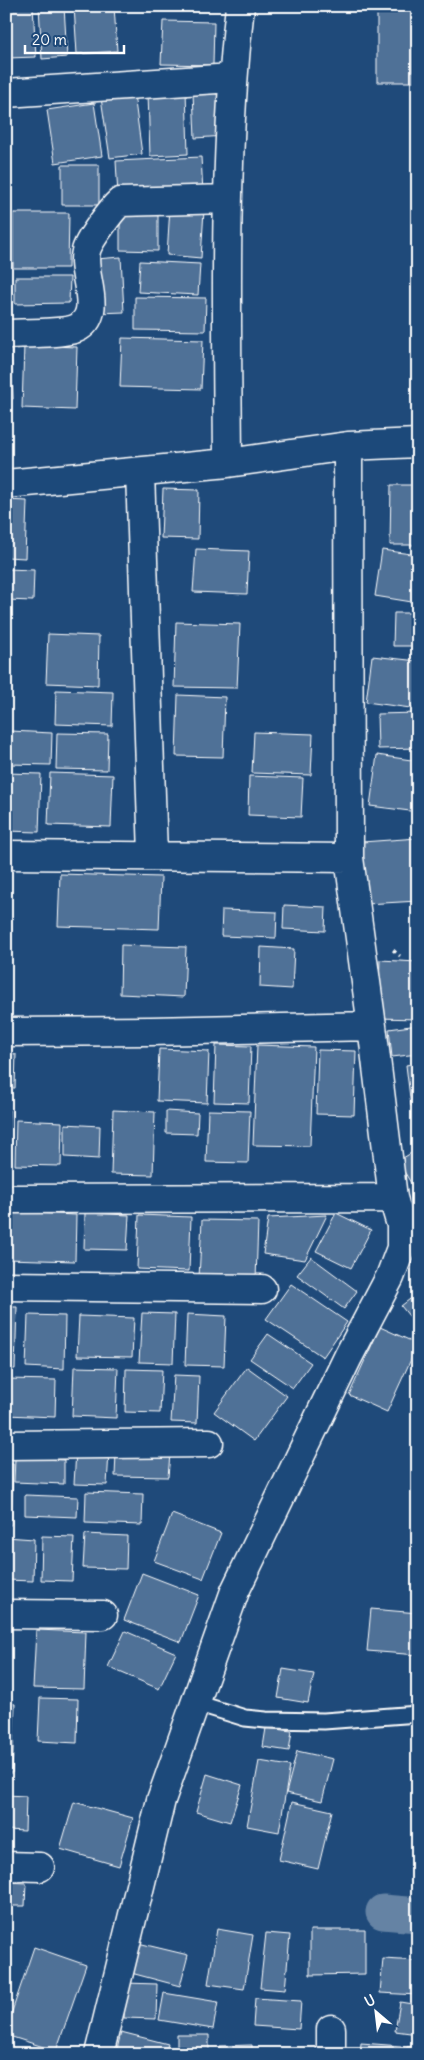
<svg xmlns="http://www.w3.org/2000/svg" width="424" height="2060" font-family="Delius,sans-serif">
<style>
.lines{fill:none;stroke-linecap:round;stroke-linejoin:round}
.canal{stroke:#6583a4;stroke-width:35}
.building{fill:#507197;stroke:#fff}
.lane-casing{stroke:#fff;stroke-width:19}
.street-casing{stroke:#fff;stroke-width:31}
.path{stroke:#fff;stroke-width:3;stroke-dasharray:4 4;stroke-linecap:butt}
.lane{stroke:#1f4a7a;stroke-width:15}
.street{stroke:#1f4a7a;stroke-width:28}
</style>
<rect width="100%" height="100%" fill="#1f4a7a"/>
<filter id="ink" filterUnits="userSpaceOnUse"><feTurbulence type="fractalNoise" baseFrequency=".02" numOctaves="2"/><feDisplacementMap in="SourceGraphic" scale="10" xChannelSelector="R" yChannelSelector="G"/><feConvolveMatrix kernelMatrix="1 2 1 2 8 2 1 2 1" color-interpolation-filters="sRGB"/></filter>
<g filter="url(#ink)">
<g class="lines">
<path class="canal" d="M383,1912L418,1915"/>
</g>
<path class="building" d="M6,6H33L36,57L8,58Z
M39,6H64L67,57L42,59Z
M74,6H114L117,51L77,54Z
M377,6H413V82H377Z
M163,21L214,22L213,65L161,64Z
M186,91L188,154L150,156L148,93Z
M222,92L225,136L195,138L193,93Z
M134,94L142,154L110,158L101,98Z
M94,103L102,156L55,163L47,110Z
M201,157L203,192L118,196L116,161Z
M62,165H99V205H62Z
M120,207H158V251L120,250Z
M170,207L204,210L201,258L167,255Z
M13,213H69L68,268H13Z
M121,257L124,312L99,313L96,259Z
M140,261L200,264L198,295L138,292Z
M15,277H70L69,303L15,304Z
M135,297L206,298L205,331L135,330Z
M122,338L203,340L201,389L120,387Z
M24,345L77,347L75,410L22,408Z
M6,346H11L13,399H6Z
M391,485H418V545H390Z
M163,489L199,490L198,539L161,538Z
M6,500L27,501L25,558L6,557Z
M196,549L249,551L247,594L193,592Z
M382,550L418,555V603L375,596Z
M6,569L34,570L33,601L6,600Z
M394,613H418V646H393Z
M176,622L240,624L237,688L174,687Z
M48,634L99,636L98,685L46,683Z
M372,656L418,661V709L366,702Z
M56,690L113,692L112,726L55,724Z
M178,695L225,697L223,757L176,756Z
M418,713V748L378,749L377,714Z
M10,731L52,733L51,765L9,764Z
M254,732L313,734L311,775L252,773Z
M57,733L108,734L107,770L56,769Z
M377,755L418,761V812L370,806Z
M6,773L41,774L39,832L6,831Z
M50,773L113,775L111,827L48,825Z
M249,776L303,778L301,817L248,815Z
M418,838V901L366,904L362,842Z
M60,874L161,877L159,929L58,926Z
M284,905L326,907L325,931L283,929Z
M222,910L277,912L276,938L221,936Z
M121,945L186,947L184,997L120,994Z
M261,947L294,949L292,989L260,987Z
M380,960L418,962V1019L378,1018Z
M418,1025V1054L392,1057L389,1029Z
M216,1045L251,1046L249,1103L214,1102Z
M257,1045L314,1047L310,1146L253,1145Z
M159,1049L209,1051L207,1103L157,1101Z
M318,1050L356,1051L354,1115L316,1114Z
M6,1053L16,1054L15,1088H6Z
M418,1063V1105L411,1106L406,1065Z
M6,1110H9L7,1157H6Z
M113,1110L155,1112L153,1175L111,1174Z
M208,1110L250,1111L248,1163L206,1162Z
M166,1111L198,1113L197,1134L166,1133Z
M16,1120L62,1122L61,1166L15,1165Z
M65,1124L100,1126L99,1159L65,1157Z
M418,1149V1195L398,1161Z
M6,1212L76,1215L75,1261L6,1259Z
M85,1213L129,1215L127,1250L84,1249Z
M336,1213L371,1230L351,1268L316,1251Z
M139,1215L191,1217L189,1271L137,1269Z
M327,1215L305,1260L263,1254L268,1218Z
M202,1220L258,1221L256,1280L199,1278Z
M311,1257L357,1291L344,1309L297,1275Z
M291,1284L347,1322L323,1357L266,1319Z
M418,1293V1327L401,1306Z
M6,1307H17L15,1369H6Z
M142,1313L175,1314L173,1363L139,1362Z
M187,1314L226,1316L224,1366L185,1365Z
M28,1315L65,1316L64,1369L26,1367Z
M79,1316L134,1318L132,1357L77,1356Z
M380,1327L418,1344L387,1412L349,1395Z
M268,1334L311,1363L293,1388L250,1359Z
M74,1367L118,1368L116,1418L72,1416Z
M247,1367L287,1396L254,1441L214,1412Z
M126,1369L162,1370L160,1413L125,1412Z
M174,1375L199,1376L197,1423L171,1422Z
M6,1379L56,1380L55,1417L6,1415Z
M76,1451L109,1452L107,1485L74,1484Z
M116,1453L170,1454L168,1477L115,1476Z
M15,1458L64,1460V1484L14,1482Z
M6,1464H13L11,1525H6Z
M86,1492L143,1494L142,1525L85,1523Z
M25,1495L78,1497L77,1517L25,1515Z
M172,1514L221,1533L203,1579L154,1561Z
M85,1534L127,1536L126,1569L83,1568Z
M42,1536L74,1537L72,1581L41,1580Z
M6,1537L34,1539L33,1581L6,1580Z
M142,1573L199,1595L181,1642L124,1620Z
M371,1609L418,1613V1655L367,1651Z
M36,1630L86,1632L84,1689L33,1688Z
M125,1631L176,1653L159,1689L108,1667Z
M283,1669L314,1674L308,1703L278,1698Z
M40,1698L78,1699L77,1743L38,1741Z
M6,1703L15,1704L12,1773H6Z
M266,1728L292,1731L289,1751L263,1747Z
M297,1751L333,1759L322,1801L286,1793Z
M259,1761L290,1766L279,1832L247,1826Z
M207,1774L242,1785L230,1822L196,1812Z
M6,1795L26,1796L25,1831L6,1830Z
M74,1802L133,1818L119,1866L60,1849Z
M292,1802L332,1811L318,1869L279,1860Z
M6,1882L26,1883L25,1906H6Z
M217,1929L253,1935L244,1989L208,1984Z
M310,1930H365V1974L310,1975Z
M266,1933L290,1935L285,1990L260,1988Z
M138,1943L188,1955L180,1986L131,1973Z
M34,1947L86,1965L56,2051L6,2035V2029Z
M383,1959L418,1961V1995L380,1993Z
M125,1983L157,1984L156,2019L124,2018Z
M164,1993L218,2002L213,2029L159,2020Z
M255,1998L301,2001L299,2029L253,2026Z
M400,2002L418,2005V2034L395,2031Z
M121,2032L168,2044L165,2054H116Z
M177,2035H209V2054H177Z
M361,2043L401,2046V2054H360Z
M252,2045V2054H220V2046Z
M407,2047H418V2054H407Z"/>
<g class="lines">
<defs>
<path id="lane" d="M196,1703L245,1718L266,1720L324,1721L418,1714"/>
<path id="street" d="M6,93L232,78
M6,334C21,333 68,334 79,327C104,311 80,274 86,251C88,241 112,209 120,202L227,199
M348,446L418,443
M228,463C227,310 223,159 240,6
M140,472L153,855
M6,484L228,463L348,446L349,858
M6,855L349,858L372,1026L393,1198L401,1225V1248L390,1277L348,1357L235,1591L161,1800L99,2054
M6,1032L151,1031L372,1026
M6,1199L393,1198
M6,1286L262,1289
M6,1445L209,1443
M6,1614L103,1615
M6,1866L40,1867
M331,2029V2054"/>
</defs>
<use href="#lane" class="lane-casing"/>
<use href="#street" class="street-casing"/>
<path class="path" d="M393,950L400,956"/>
<use href="#lane" class="lane"/>
<use href="#street" class="street"/>
</g>
</g>
<rect width="424" height="2060" fill="none" stroke="#1f4a7a" stroke-width="25"/>
<rect x="12" y="12" width="399" height="2035" fill="none" stroke="#fff" stroke-width="2" filter="url(#ink)"/>
<g transform="translate(376 2012) rotate(332)" stroke="#1f4a7a" stroke-width="4" paint-order="stroke">
<path d="M0-4L9 19L0 12L-9 19Z" fill="#ffffff"/>
<text y="-8" font-size="14" font-weight="bold" text-anchor="middle" fill="#ffffff">U</text>
</g>
<path d="M25 45v8h99v-8" fill="none" stroke="#ffffff" stroke-width="2.5"/>
<text x="32" y="45" font-size="15" fill="#ffffff" stroke="#1f4a7a" stroke-width="4" paint-order="stroke">20 m</text>
</svg>
